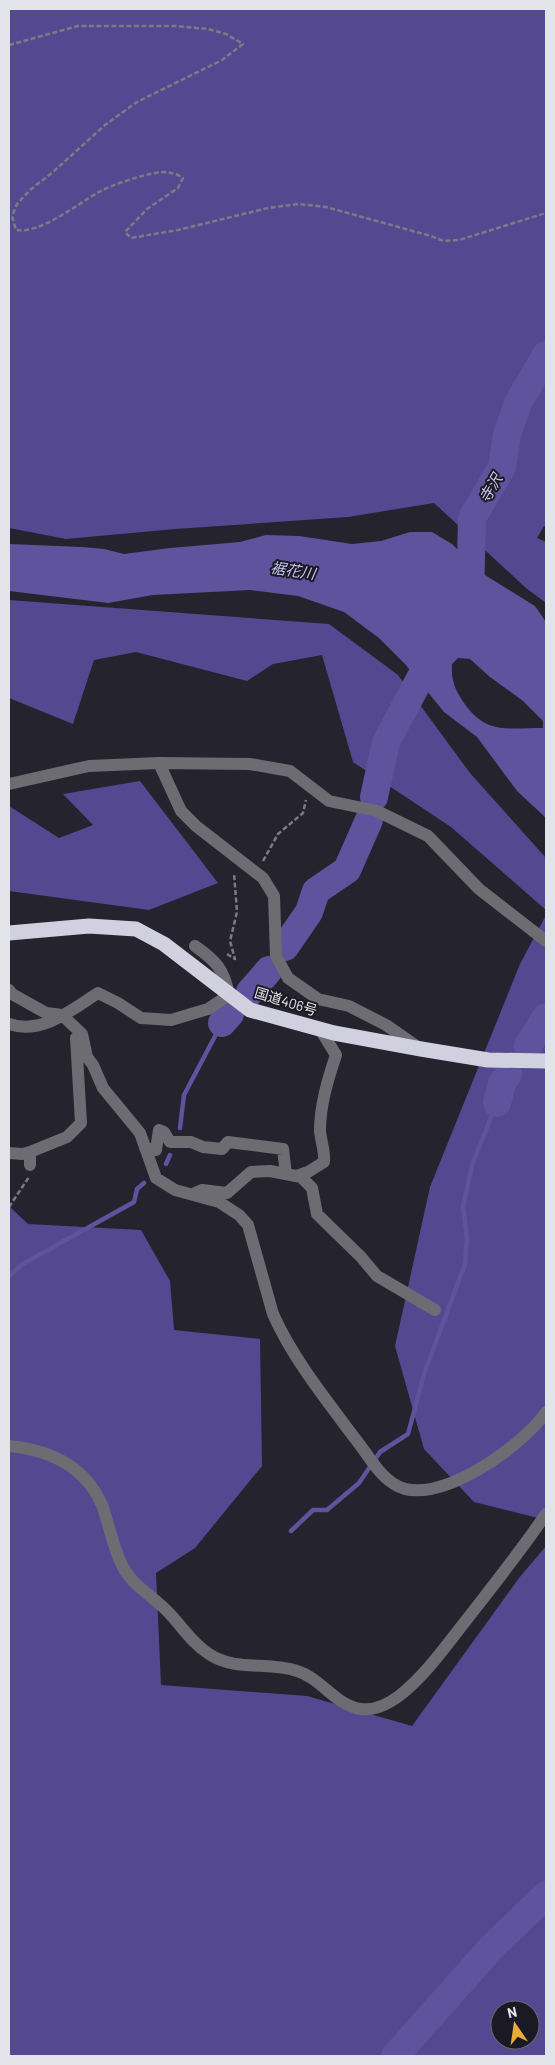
<svg xmlns="http://www.w3.org/2000/svg" width="555" height="2065" font-family="Barlow,'Noto Sans JP',sans-serif">
<style>
.forest{fill:#544991;fill-rule:evenodd}
.water{fill:#5e539c;fill-rule:evenodd}
.lines{fill:none;stroke-linecap:round;stroke-linejoin:round}
.stream{stroke:#5e539c;stroke-width:4.5}
.river{stroke:#5e539c;stroke-width:28}
.path{stroke:#7b7b84;stroke-width:2.5;stroke-dasharray:5 2.5;stroke-linecap:butt}
.minor{stroke:#6c6c72;stroke-width:12}
.highway{stroke:#d1d0df;stroke-width:15}
.labels{text-anchor:middle;dominant-baseline:central;stroke-width:4;stroke-linejoin:round;paint-order:stroke}
.street-label{font-size:14px;fill:#e3e3ea;stroke:#1b1a24}
.water-label{font-size:15px;font-style:italic;fill:#c8c5ef;stroke:#1b1a24}
</style>
<rect width="100%" height="100%" fill="#24232e"/>
<path class="forest" d="M9,9H546V527L544,526L537,538L546,542V603L526,588L434,503L348,517L175,529L66,539L9,528Z
M9,600L329,624L398,675L470,773L546,858V910L451,827L353,762L322,655L273,664L247,681L136,652L94,660L73,724L9,698Z
M140,781L218,883L149,910L9,891V806L59,838L93,825L63,794Z
M546,915V1520L474,1502L424,1449L395,1346L430,1187L520,964Z
M9,1206L28,1224L141,1230L170,1281L174,1330L260,1339L262,1466L195,1548L156,1573L161,1685L307,1696L412,1726L519,1578L546,1546V2056H9ZM500,2010H530V2040H500Z"/>
<path class="water" d="M410,532H432L452,544L480,572L535,606L546,622V818L517,791L477,737L444,712L405,664L379,638L344,612L298,596L250,590L153,595L108,603L9,591V544L82,547L104,549L124,554L170,548L240,542L266,535L299,536L352,544L381,541ZM458,658L470,659L490,677L523,701L543,721V728C505,728 485,735 462,700C454,688 451,678 452,664Z"/>
<g class="lines">
<path class="stream" d="M180,1128L184,1095L222,1023
M166,1164L170,1155
M9,1276L21,1265L134,1202L137,1189L144,1183
M291,1531L313,1510H327L359,1483L380,1452L408,1434L424,1374L465,1264L467,1238L463,1206L473,1162L497,1103"/>
<path class="river" d="M470,599L472,518L502,467L507,435L518,403L546,355
M374,797L386,742L424,671L435,647
M285,947L309,912L316,891L347,870L369,820
M250,992L269,970
M222,1023L230,1014
M528,1046L546,1017
M497,1103L502,1083L508,1074
M395,2056L491,1948L546,1895"/>
<path class="path" d="M9,45L78,26H176L208,29L226,34L243,44L222,60L137,102L105,125L53,172L30,190L17,204L12,216L16,230C41,234 77,204 99,192C112,185 128,180 142,176C157,172 170,169 183,178L178,188L147,209L125,232L131,238L178,230L268,208L298,204L326,207L431,236L443,241L459,240L546,213
M263,861L278,834L303,813L306,800
M227,954L235,959L230,941L237,912L234,873
M9,1207L29,1177"/>
<path class="minor" d="M159,763L181,811L196,826L263,878L274,896L276,956L288,978L318,999L349,1006L386,1025L419,1048
M9,784L89,766L159,763L250,764L290,771L329,801L377,811L428,836L479,889L546,941
M9,990L12,994L46,1013L62,1015L82,1034L87,1057L93,1065L103,1088L140,1133L156,1178L175,1190L219,1202L239,1215L248,1225L273,1314C293,1359 327,1401 357,1441C368,1455 378,1474 394,1484C434,1511 524,1445 546,1412
M9,1024C42,1035 71,1010 98,993L118,1003L141,1018L171,1020L208,1009L229,995C224,969 216,961 195,946
M145,1148L156,1150L159,1130L164,1132L170,1142H191L203,1147L222,1149L228,1142L283,1149L286,1174
M30,1152L67,1137L81,1123L76,1038
M9,1153L22,1154L30,1152V1165
M297,1176L308,1172L324,1162C325,1151 321,1142 320,1131C320,1105 328,1079 336,1055L320,1029
M195,1193L202,1190L227,1193L251,1172L270,1171L301,1177L312,1188L317,1214L361,1257L377,1276L435,1310
M9,1446C50,1450 85,1466 102,1505C109,1524 112,1544 121,1563C131,1586 154,1596 170,1614C183,1628 193,1644 209,1654C236,1672 269,1661 297,1671C321,1678 336,1706 361,1709C375,1711 388,1704 399,1696C424,1677 445,1647 464,1623C492,1587 520,1552 546,1514"/>
<path class="highway" d="M9,933L89,926L136,929L164,944L250,1010L334,1033L421,1049L488,1060L546,1061"/>
</g>
<g class="labels">
<g class="street-label">
<text transform="translate(286 1001) rotate(17)">国道406号</text>
</g>
<g class="water-label">
<text transform="translate(490 488) rotate(-60)">寺沢</text>
<text transform="translate(293 570) rotate(9)">裾花川</text>
</g>
</g>
<rect width="555" height="2065" fill="none" stroke="#e3e3ea" stroke-width="20"/>
<g transform="translate(515 2025) rotate(347)"><circle r="24" fill="#1b1a24" stroke="#6b6a73"/>
<path d="M0-4L9 19L0 12L-9 19Z" fill="#e9ab38"/>
<text y="-8" font-size="14" font-weight="bold" text-anchor="middle" fill="#e3e3ea">N</text>
</g>
</svg>
